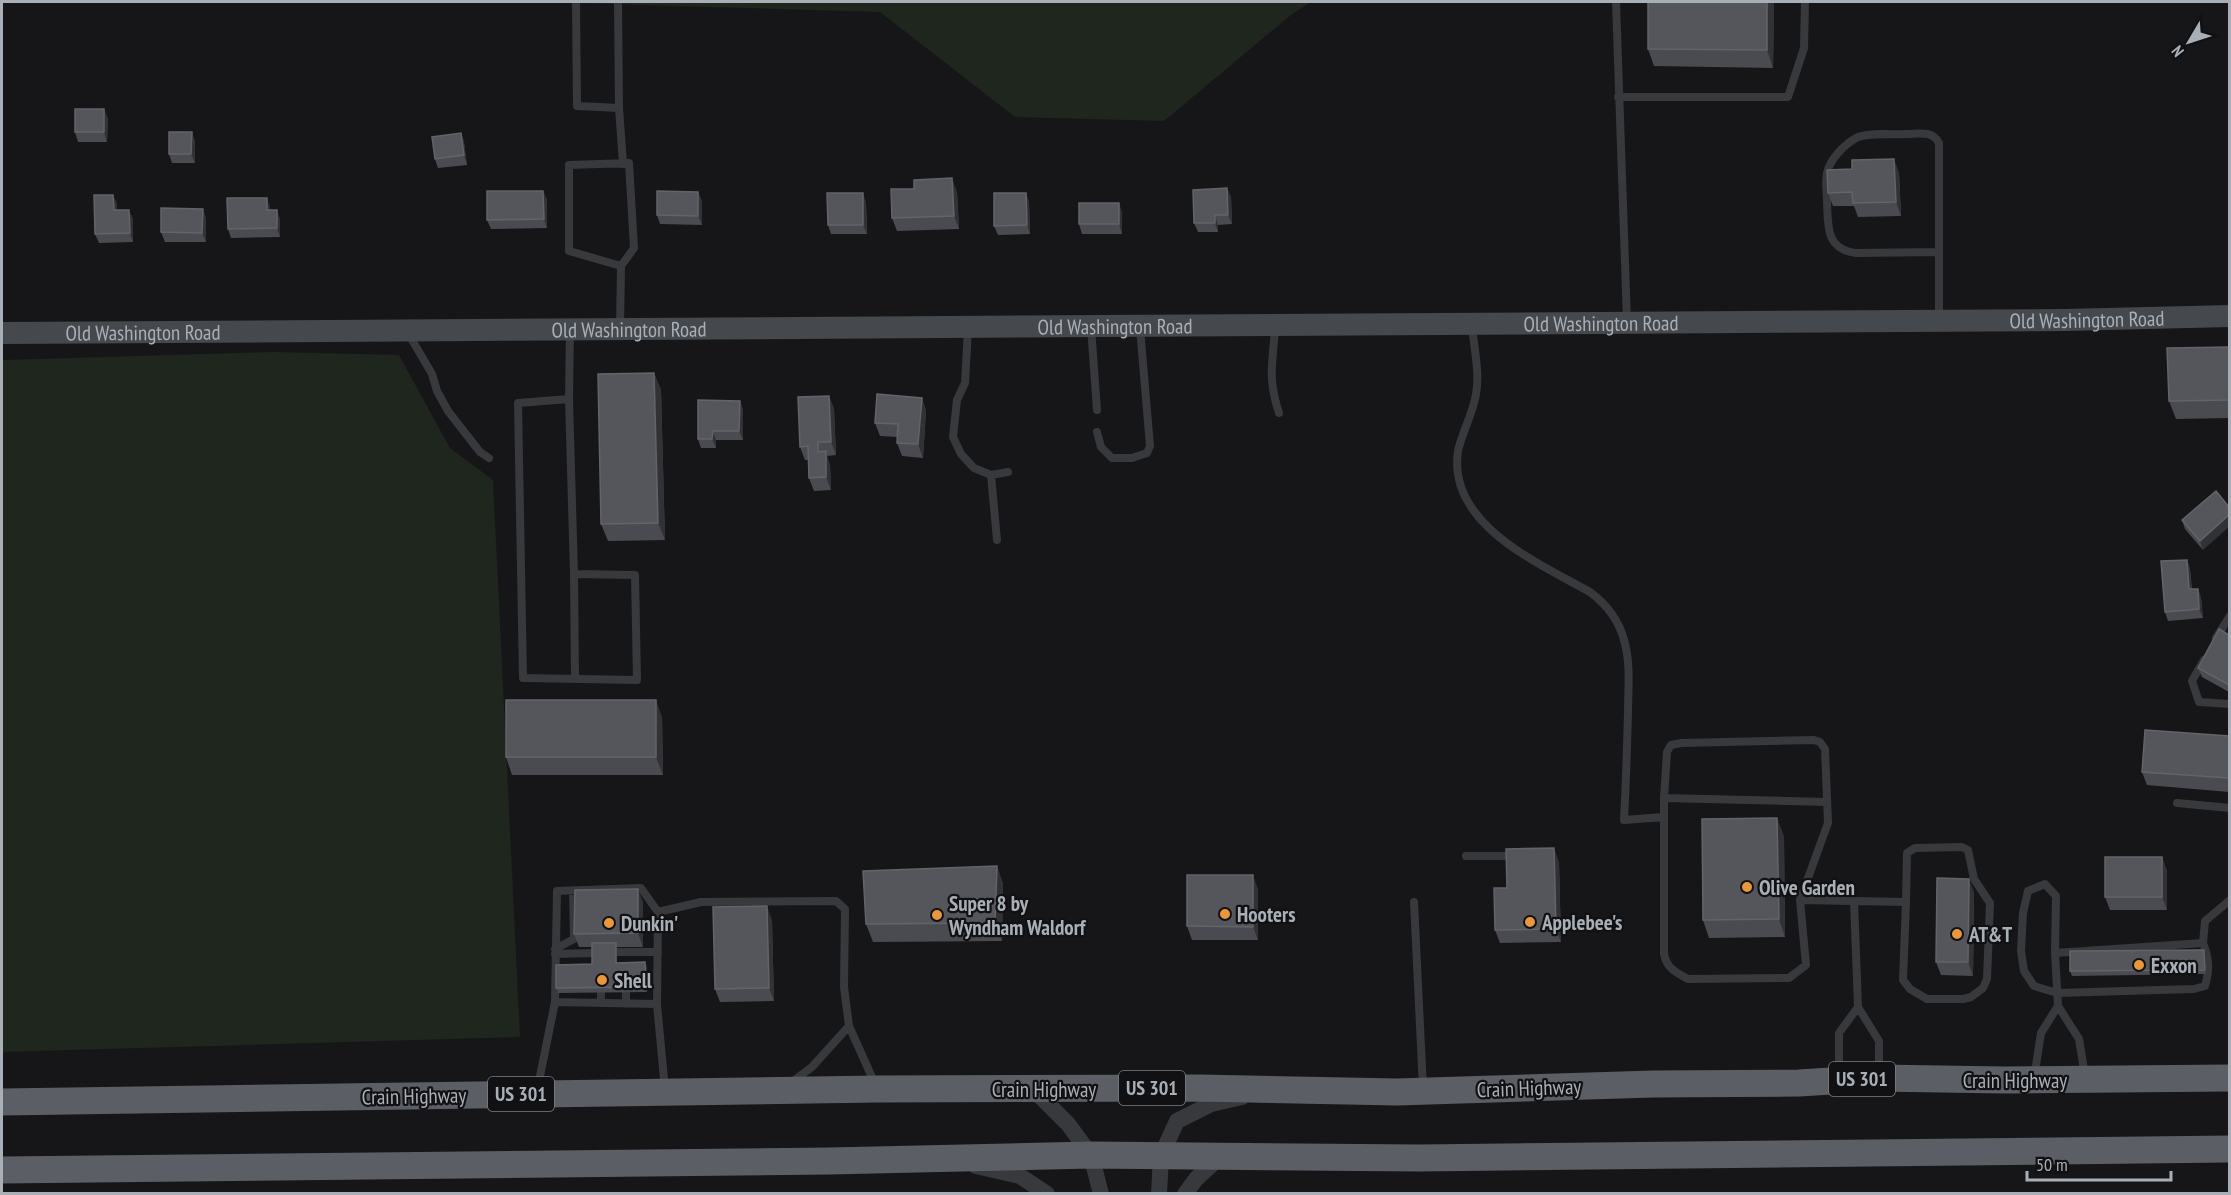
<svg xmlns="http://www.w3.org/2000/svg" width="2231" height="1195" font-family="'PT Sans Narrow',sans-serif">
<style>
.green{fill:#1e261e}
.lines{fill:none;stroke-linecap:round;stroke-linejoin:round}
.service{stroke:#37393d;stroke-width:8}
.minor{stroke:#37393d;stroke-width:16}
.secondary{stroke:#45484c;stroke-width:22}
.trunk{stroke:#5b5e64;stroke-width:27}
.wall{fill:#4a4b50}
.shaded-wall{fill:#313235}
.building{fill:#54565b;stroke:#626469;stroke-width:1.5}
.poi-dot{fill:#e8973d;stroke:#111113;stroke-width:2}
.labels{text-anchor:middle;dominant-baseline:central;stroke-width:4.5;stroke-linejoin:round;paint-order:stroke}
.shield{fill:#111113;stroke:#7b8086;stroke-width:1.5}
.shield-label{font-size:20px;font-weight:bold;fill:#a9afb7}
.street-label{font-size:21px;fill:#a9afb7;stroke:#111113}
.poi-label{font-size:21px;font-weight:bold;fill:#a9afb7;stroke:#111113;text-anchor:start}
</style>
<rect width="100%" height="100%" fill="#161618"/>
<path class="green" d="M541,2H1311L1291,15L1164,121L1015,117L880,12Z
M274,352L399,355L450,448L493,480L520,1037L2,1052V360Z"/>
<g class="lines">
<path class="service" d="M576,2L577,106L619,108
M618,2L619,108L623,164
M1616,2L1627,321
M1618,97H1788L1804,48L1805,2
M1939,318V143C1932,130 1919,134 1906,134C1894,135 1867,132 1856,138C1844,145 1830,159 1827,173C1825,181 1827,192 1827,200C1828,225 1825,249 1856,253L1939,252
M1472,326C1474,348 1480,373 1476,394C1473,414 1462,432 1458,451C1447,524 1538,563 1590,592C1606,604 1619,621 1624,640C1631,663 1628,690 1628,713C1627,749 1626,784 1624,820L1663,817
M1091,327L1097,410
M1275,327C1273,363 1267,377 1279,413
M620,328L621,266L634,248L629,163L569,165V251L621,266
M968,329L965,383L957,400L953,437L961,454L974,468L991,475L1008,472
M408,333L432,374L437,391L448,411L480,452L489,458
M569,399L574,574L635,575L637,680L523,678L518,403L569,399L570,329
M1097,432L1101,447L1112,458H1132L1147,453L1150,446L1140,328
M991,475L997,540
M574,574L575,679
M2216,638L2230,616
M2204,660L2192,681L2199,702L2230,704
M1664,798L1827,802
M2177,803L2230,808
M1466,856H1511
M1800,900L1828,823L1825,749L1820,742L1814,740L1681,743L1671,745L1667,752L1664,798V954C1667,969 1676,972 1688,979L1789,978L1806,965L1800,900L1906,902L1907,853L1915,848L1962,847L1968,850L1974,879L1990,903L1987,979L1983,988L1971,997L1963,999H1927L1910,989L1903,980L1906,902
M1854,901L1858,1007L1879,1041V1074
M1414,902L1423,1088
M555,949L574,939L573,891
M617,952H658
M2055,953L2056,896L2045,884L2028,891L2023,913L2021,951L2024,971L2034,986L2057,993L2194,989L2205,986C2210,969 2209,959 2203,943
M555,954L594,953
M555,1002L557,891L641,888L658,912
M601,1003V992
M626,1004V992
M657,1004L658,912L701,902L836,901L845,909L844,987L849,1026L875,1084
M1839,1076V1033L1858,1007
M2085,1076L2079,1039L2058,1006L2055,953L2203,943L2205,921L2230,900
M2034,1078L2041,1033L2058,1006
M792,1082L812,1067L849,1026
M537,1091L555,1002L657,1004L665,1090"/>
<path class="minor" d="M1033,1089L1068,1124L1091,1155L1101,1194
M976,1166L1020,1176L1047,1194
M1159,1194L1161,1156L1177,1121L1211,1104L1242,1097
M1185,1194L1196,1179L1221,1156"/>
<path class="secondary" id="s1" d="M2,333L2065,320L2230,316"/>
<path class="trunk" d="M2,1102L878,1089L1200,1088L1397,1092L1653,1084L1799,1083L1879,1078L2004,1080L2230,1078
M2,1170L829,1161L1091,1155L1419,1158L2230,1149"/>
</g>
<path class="wall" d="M1774,2L1773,68L1654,66L1648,49Z
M108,118L107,142H78L75,132Z
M461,133L464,142L467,165L438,168L435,159Z
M195,141V163H172L169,154Z
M1852,169L1899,172L1901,216L1858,217L1854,206H1833L1828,193Z
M1227,188L1231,197L1232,224L1218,225V232H1198L1194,223Z
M543,191L547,200V228L491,229L487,220Z
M698,192L702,201V225L660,224L657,215Z
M957,192L959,229L897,231L892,218Z
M1026,193L1029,202L1030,234L998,235L994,226Z
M113,195L117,204V210L133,219V242L99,243L95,234Z
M866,202L867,234H831L828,225Z
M270,207V210L280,219V237L231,238L228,229Z
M1122,212V234H1082L1079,224Z
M206,218V242H165L161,232Z
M2229,347V418L2176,419L2169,401Z
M654,373L661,390L665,540L608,541L601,524Z
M829,396L834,409L836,455L827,456L830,465L831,490L814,491L809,478L808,460H805L800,447Z
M922,398L926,411L923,458L902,456L897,443V437L880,436L875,423Z
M740,401L743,410V440H716V448H701L698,439Z
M2216,491L2203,550L2185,529L2182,520Z
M2187,560L2190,569L2192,589H2198L2201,598L2203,618L2168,621L2165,612Z
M2229,635V692L2202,677L2198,668Z
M662,717L663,775H512L506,757Z
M2229,736V792L2147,785L2142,772Z
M1784,836L1785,937L1709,938L1703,920Z
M2162,857L2167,871V910H2110L2105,897Z
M1559,862L1561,942L1500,943L1495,930L1507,888Z
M997,866L1003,884L1002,941L873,942L866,924Z
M1258,889V940H1192L1187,926Z
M1974,892L1973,976L1941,975L1936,962Z
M643,902V947H617V963L647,967V992L558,993L556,988L592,964V947H579L574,934Z
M772,920L774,1001L720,1002L715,989Z
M2206,954V974L2072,976L2070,971Z"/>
<path class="shaded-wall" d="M1767,2H1774L1773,68L1767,50Z
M104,109L108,118L107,142L104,132Z
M192,132L195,141V163L191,154Z
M461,133L464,142L467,165L464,155Z
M1894,159L1899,172L1901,216L1896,202Z
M952,178L957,192L959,229L954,216Z
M1227,188L1231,197L1232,224L1228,215Z
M543,191L547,200V228L544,219Z
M698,192L702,201V225L698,216Z
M863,193L866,202L867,234L863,225Z
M1026,193L1029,202L1030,234L1027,225Z
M113,195L117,204V219L114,210Z
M267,198L270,207V219L267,210Z
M1119,203L1122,212V234L1119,224Z
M203,209L206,218V242L202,233Z
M129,210L133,219V242L130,233Z
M277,210L280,219V237L277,228Z
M1215,215L1218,225V232L1215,223Z
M654,373L661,390L665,540L658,523Z
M829,396L834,409L836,455L831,442Z
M922,398L926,411L923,458L918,444Z
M740,401L743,410V440L739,431Z
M713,431L716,440V448L712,439Z
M826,451L830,465L831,490L826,477Z
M2229,515V527L2203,550L2200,541Z
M2187,560L2190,569L2192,598L2189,589Z
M2198,589L2201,598L2203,618L2199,609Z
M656,700L662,717L663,775L656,757Z
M1777,818L1784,836L1785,937L1779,919Z
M1554,848L1559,862L1561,942L1556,929Z
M2162,857L2167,871V910L2162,897Z
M997,866L1003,884L1002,941L995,923Z
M1253,875L1258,889V940L1253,927Z
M1969,879L1974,892L1973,976L1968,962Z
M638,889L643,902V947L638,933Z
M767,906L772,920L774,1001L769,988Z
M616,943L617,947V967L616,963Z
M2204,950L2206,954V974L2205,970Z
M645,962L647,967V992L646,987Z"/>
<path class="building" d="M1648,2H1767V50L1648,49Z
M75,109H104V132H75Z
M169,132H192L191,154H169Z
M461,133L464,155L435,159L432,137Z
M1894,159L1896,202L1853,203L1852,192L1828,193L1827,170L1852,169V160Z
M952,178L954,216L892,218L891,189H914V180Z
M1227,188L1228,215H1215V223H1194L1193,190Z
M487,191H543L544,219L487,220Z
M657,191L698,192V216L657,215Z
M827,193H863V225H828Z
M994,193H1026L1027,225L994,226Z
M94,195H113L114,210H129L130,233L95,234Z
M227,198H267V210H277V228L228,229Z
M1079,203H1119V224H1079Z
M161,208L203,209L202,233L161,232Z
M2229,347V400L2169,401L2167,348Z
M654,373L658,523L601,524L598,374Z
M877,394L922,398L918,444L897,443L898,424L875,423Z
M829,396L831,442H818V452L826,451V477L809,478L808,446L800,447L798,397Z
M698,400L740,401L739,431H713L712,439H698Z
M2216,491L2229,507V515L2200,541L2182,520Z
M2187,560L2189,589H2198L2199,609L2165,612L2161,561Z
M2219,629L2229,635V685L2198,668Z
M506,700H656V757H506Z
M2145,730L2229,736V778L2142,772Z
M1777,818L1779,919L1703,920L1702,819Z
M1554,848L1556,929L1495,930L1494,888H1507L1506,849Z
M2105,857H2162V897H2105Z
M997,866L995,923L866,924L863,871Z
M1187,875H1253V927L1187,926Z
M1937,878L1969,879L1968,962H1936Z
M638,889V933L574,934L575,890Z
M767,906L769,988L715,989L713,907Z
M592,943H616V963L645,962L646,987L556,988V965L592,964Z
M2204,950L2205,970L2070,971V951Z"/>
<g class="poi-dot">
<circle cx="1747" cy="887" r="6"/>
<circle cx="1225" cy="914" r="6"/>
<circle cx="937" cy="915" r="6"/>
<circle cx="1530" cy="922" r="6"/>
<circle cx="609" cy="923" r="6"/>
<circle cx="1957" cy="934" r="6"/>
<circle cx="2139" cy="965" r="6"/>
<circle cx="602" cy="980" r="6"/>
</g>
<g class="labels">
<g class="shield">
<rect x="1829" y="1062" width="66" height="34" rx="4.5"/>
<rect x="1119" y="1071" width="66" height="34" rx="4.5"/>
<rect x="488" y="1077" width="66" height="34" rx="4.5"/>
</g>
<g class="shield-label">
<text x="1862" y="1079">US 301</text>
<text x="1152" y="1088">US 301</text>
<text x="521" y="1094">US 301</text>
</g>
<g class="street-label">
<text stroke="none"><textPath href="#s1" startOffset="2085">Old Washington Road</textPath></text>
<text stroke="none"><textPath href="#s1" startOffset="1599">Old Washington Road</textPath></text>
<text stroke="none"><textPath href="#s1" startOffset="1113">Old Washington Road</textPath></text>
<text stroke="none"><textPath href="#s1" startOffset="627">Old Washington Road</textPath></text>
<text stroke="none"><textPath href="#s1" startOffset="141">Old Washington Road</textPath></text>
<text x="2015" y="1080">Crain Highway</text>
<text transform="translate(1529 1088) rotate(-2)">Crain Highway</text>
<text x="1044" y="1089">Crain Highway</text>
<text transform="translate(414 1096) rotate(-1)">Crain Highway</text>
</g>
<g class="poi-label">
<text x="1759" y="887">Olive Garden</text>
<text x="949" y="903">Super 8 by<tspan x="949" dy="24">Wyndham Waldorf</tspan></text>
<text x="1237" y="914">Hooters</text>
<text x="1542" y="922">Applebee's</text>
<text x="621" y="923">Dunkin'</text>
<text x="1969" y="934">AT&amp;T</text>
<text x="2151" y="965">Exxon</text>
<text x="614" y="980">Shell</text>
</g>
</g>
<rect width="2231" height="1195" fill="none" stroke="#a9afb7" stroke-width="6"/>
<g transform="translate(2189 42) rotate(231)" stroke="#111113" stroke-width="4.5" paint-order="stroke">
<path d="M0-4.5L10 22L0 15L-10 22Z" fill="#a9afb7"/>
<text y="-9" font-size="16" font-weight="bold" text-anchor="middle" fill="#a9afb7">N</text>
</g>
<path d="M2027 1171v9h144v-9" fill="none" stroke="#a9afb7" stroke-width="3"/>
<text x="2036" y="1171" font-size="18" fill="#a9afb7" stroke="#111113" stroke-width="4.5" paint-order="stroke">50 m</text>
</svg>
